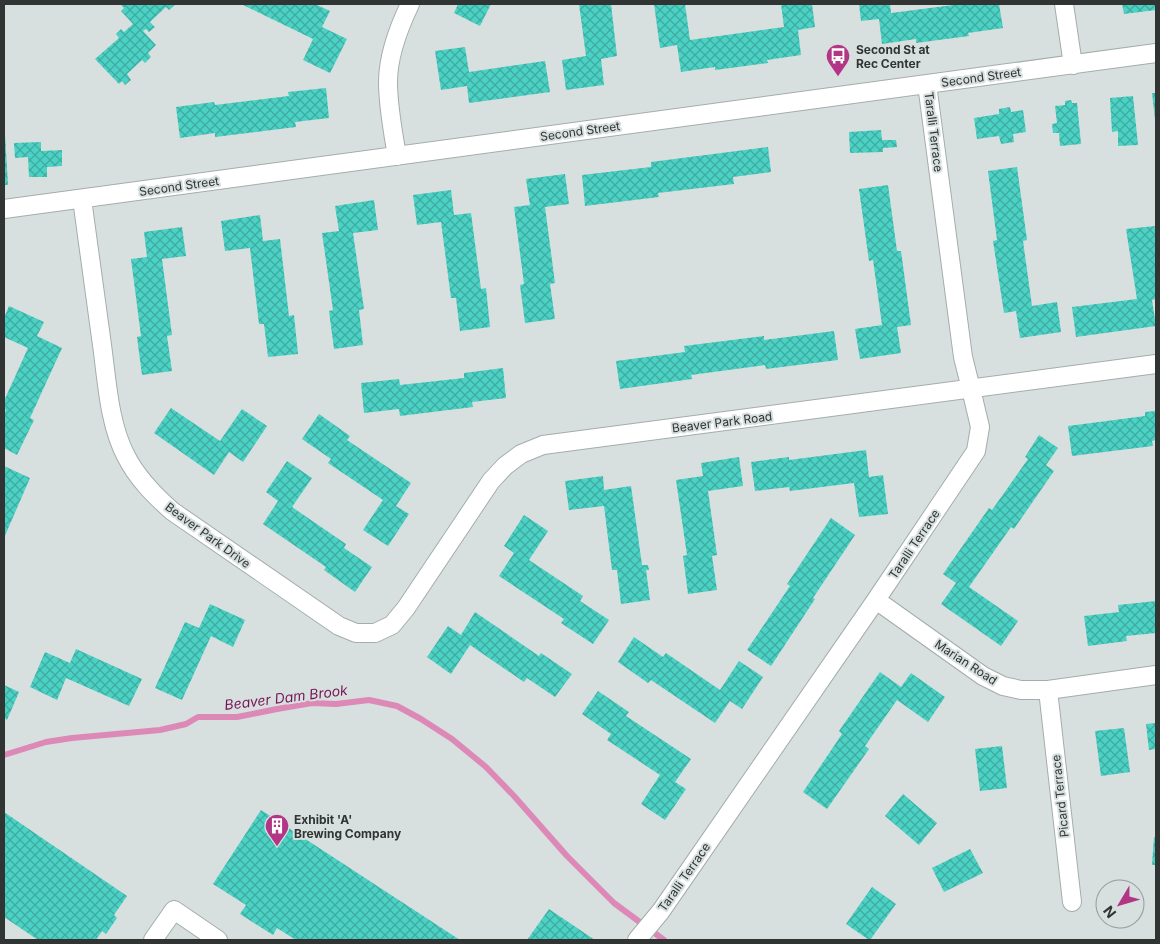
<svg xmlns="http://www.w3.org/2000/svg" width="1160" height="944" font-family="Inter,sans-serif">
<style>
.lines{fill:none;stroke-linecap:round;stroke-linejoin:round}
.stream{stroke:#dd89b8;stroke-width:6}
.building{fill:url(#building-cross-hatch)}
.street-casing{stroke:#a4adac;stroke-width:20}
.street{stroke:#fff;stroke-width:18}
.labels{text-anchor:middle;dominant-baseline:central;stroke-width:4;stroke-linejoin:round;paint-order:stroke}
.poi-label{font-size:12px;font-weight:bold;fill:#303433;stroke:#d7e0df;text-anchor:start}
.street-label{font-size:12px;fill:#303433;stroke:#d7e0df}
.water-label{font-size:14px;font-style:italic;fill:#761254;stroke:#d7e0df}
</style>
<defs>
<pattern id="building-cross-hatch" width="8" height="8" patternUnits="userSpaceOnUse" patternTransform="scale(1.25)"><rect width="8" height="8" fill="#4bd2c4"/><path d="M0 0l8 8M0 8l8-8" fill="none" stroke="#3faba0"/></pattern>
</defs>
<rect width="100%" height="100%" fill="#d7e0df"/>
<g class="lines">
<path class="stream" d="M4,755L46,742L72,738L160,730L186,724L198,717H237L277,709L312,703L336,704L369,700L397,706L421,719L452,739L486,767L514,796L567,856L614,903L664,940"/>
</g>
<path class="building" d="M120,4H176L169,10L166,7L150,22L155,27L149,32L146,29L143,31L156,45L148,53L151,57L145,63L142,60L127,74L131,80L125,85L122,81L119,84L95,59L119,38L116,34L121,29L124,32L133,24L121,11L124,8Z
M241,4H315L330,11L322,27L347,39L330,73L303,60L313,39Z
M458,4H491L480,26L454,13Z
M579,4H611L617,56L601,59L604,85L566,90L562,60L586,56Z
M654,4H685L690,40L784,27L781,4H812L815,27L798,30L801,55L767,60L768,63L715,70V67L681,72L677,45L660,48Z
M859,4H890L891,13L961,4H999L1003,28L968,33L969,36L916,43V39L882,44L879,19L861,21Z
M1122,4H1156V10L1124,14Z
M465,47L469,72L545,61L550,92L469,103L467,86L441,90L435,51Z
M326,88L329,118L295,122L296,127L215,137V133L180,138L176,107L214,102L215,105L289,96L288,92Z
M1152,93H1156V119H1155Z
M1133,96L1138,145L1118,146V131L1112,132L1110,98Z
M1071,100L1072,103H1077L1081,144L1060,146L1059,133H1053L1052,124L1057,123L1055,106L1065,105V101Z
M1010,107L1011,112L1023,110L1026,132L1013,134L1014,142L1001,144L999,136L977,139L974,118L999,114V109Z
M881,130L882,140H896L897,147L883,148V152L850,153L849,132Z
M4,134H5L8,185H4Z
M41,142V151L62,150V166L47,167V177H29L28,157L15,158L14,143Z
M768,147L771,172L733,177L734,184L658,193L659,197L585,206L582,175L651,167V162Z
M1017,167L1027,240L1023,241L1032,306L1057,302L1061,332L1020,338L1016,311L1004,313L993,241L997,240L988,171Z
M565,174L569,204L545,207L555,283L550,284L555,319L525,323L520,285L524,284L514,207L530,205L526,179Z
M888,185L897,251H901L911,325L897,327L901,353L860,359L855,329L882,325L873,260L869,261L859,189Z
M451,190L454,215L471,213L481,289L486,288L490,327L460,331L456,298H451L441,222L417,225L413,195Z
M374,200L378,230L353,233L364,309L359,310L363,345L334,349L329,311L333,310L322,233L339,231L335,206Z
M260,215L263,241L280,239L289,316L294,315L298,354L268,357L264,324H259L250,248L225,251L221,221Z
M1155,226L1156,236V299L1152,300L1156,326L1076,337L1072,307L1137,299L1126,229Z
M182,227L186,256L162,259L172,335L167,336L172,371L142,375L137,337L141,336L131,259L147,257L144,232Z
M9,306L44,322L37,336L62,348L30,418L34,420L17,455L4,448V414L6,410L4,409V401L28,348L4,337V318Z
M834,331L838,360L766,369L765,365L691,375L692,379L620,389L616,361L685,352L684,346L764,336V340Z
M503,368L506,398L472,402L473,407L400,416L399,409L364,413L361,383L399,379L400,385L464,378V373Z
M171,408L220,441L242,409L267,426L243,462L229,452L214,475L154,433Z
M1156,411V440L1152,441L1153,446L1072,456L1068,426L1145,416V412Z
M319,414L350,436L347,440L411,483L396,506L409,514L388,546L363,530L383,500L328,463L331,459L302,439Z
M1039,435L1058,448L1046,465L1054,471L1014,529L1011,527L969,587L1018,621L1001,646L941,604L956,583L943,574L989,508L992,510L1028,459L1025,457Z
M866,450L869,477L883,475L888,514L859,517L854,483L790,491L789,487L755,491L751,462L789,457V460Z
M739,457L743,486L708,491L717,555L712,556L717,590L688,594L683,556L687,555L676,480L703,476L701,463Z
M287,461L312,478L292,507L346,544L344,548L372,567L355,592L324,570L326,567L263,524L278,501L266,492Z
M4,466L30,478L4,538Z
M603,476L604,490L631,486L642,565H648L649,570H646L650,600L621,604L617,570H612L604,506L569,510L565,481Z
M524,515L548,531L529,560L583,596L580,601L609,620L593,644L561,623L564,619L499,576L514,553L504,546Z
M831,518L855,535L813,598L815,599L771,666L747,650L790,586L787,584Z
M1156,601V633L1126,636L1127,641L1088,646L1084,616L1119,612L1118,605Z
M210,604L245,620L233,647L211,636L182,700L155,688L185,622L199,628Z
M475,612L539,656L541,653L572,674L555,697L527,678L524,682L470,645L451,674L427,657L448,626L461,635Z
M634,637L663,657L666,653L720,690L739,661L763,677L742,709L730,701L715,723L651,680L648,683L618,662Z
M76,649L142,679L129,706L66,678L57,700L30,687L45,652L70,663Z
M880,672L901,687L911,673L945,697L928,722L897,700L865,746L869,749L827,809L803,792L842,734L839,731Z
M4,685L19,692L7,720L4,718Z
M598,691L629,712L626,716L691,759L675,782L686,789L665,820L641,804L660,775L607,740L611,734L582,714Z
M1156,723V749L1149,750L1146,724Z
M1124,728L1130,772L1101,776L1095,731Z
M1002,746L1007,788L980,791L975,749Z
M903,794L937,823L919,845L885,816Z
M261,810L460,940H296L277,928L273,935L240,914L246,905L213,884Z
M4,812L127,896L114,915L117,918L106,934L102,931L96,940H38L4,917Z
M1154,837H1156V865H1152Z
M970,849L983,873L944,892L932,868Z
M872,887L896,904L870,940H869L846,924Z
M549,909L595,940H527Z"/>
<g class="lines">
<defs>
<path id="street" d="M1064,4L1073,65
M397,156C393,132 388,107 388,82C388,56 399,27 410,4
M82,199C89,247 95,296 102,345C107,381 109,424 126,456C137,478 154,495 172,511L339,626L356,633H375L392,625L406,608L491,481L505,466L521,454L543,445L1156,364
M4,209L1156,53
M876,600L983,676L1003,686L1021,690H1048L1156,675
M1048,690L1072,902
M153,940L174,910L218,940
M637,940L661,911L876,600L976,451L980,427L971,389L963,357L927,84"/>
</defs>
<use href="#street" class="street-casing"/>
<use href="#street" class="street"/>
</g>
<defs>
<symbol id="bus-pin" viewBox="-11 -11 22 30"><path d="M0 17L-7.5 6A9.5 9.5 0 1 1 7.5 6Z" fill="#b33585" stroke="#d7e0df"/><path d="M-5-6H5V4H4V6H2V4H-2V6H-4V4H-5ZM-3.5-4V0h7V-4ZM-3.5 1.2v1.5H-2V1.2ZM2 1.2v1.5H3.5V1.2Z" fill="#fff"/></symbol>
<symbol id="building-pin" viewBox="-11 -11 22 30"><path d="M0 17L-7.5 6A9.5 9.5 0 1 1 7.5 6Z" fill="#b33585" stroke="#d7e0df"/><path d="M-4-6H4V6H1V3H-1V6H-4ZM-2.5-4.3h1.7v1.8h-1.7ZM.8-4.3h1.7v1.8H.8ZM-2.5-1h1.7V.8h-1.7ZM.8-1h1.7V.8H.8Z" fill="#fff"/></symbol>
</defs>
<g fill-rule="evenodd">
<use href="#bus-pin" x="824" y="42" width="28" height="38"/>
<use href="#building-pin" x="263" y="812" width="28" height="38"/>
</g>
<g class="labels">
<g class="poi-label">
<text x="856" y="49">Second St at<tspan x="856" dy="14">Rec Center</tspan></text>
<text x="294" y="819">Exhibit 'A'<tspan x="294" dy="14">Brewing Company</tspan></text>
</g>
<g class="street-label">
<text transform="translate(981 77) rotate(-8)">Second Street</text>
<text transform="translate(580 131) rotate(-8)">Second Street</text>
<text transform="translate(934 132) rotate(83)">Taralli Terrace</text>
<text transform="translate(179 186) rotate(-8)">Second Street</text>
<text transform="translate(722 422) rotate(-7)">Beaver Park Road</text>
<text transform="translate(208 535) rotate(36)">Beaver Park Drive</text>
<text transform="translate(914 544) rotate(-56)">Taralli Terrace</text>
<text transform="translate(966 662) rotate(33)">Marian Road</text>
<text transform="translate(1060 796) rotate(-96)">Picard Terrace</text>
<text transform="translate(684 877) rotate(-55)">Taralli Terrace</text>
</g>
<g class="water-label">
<text transform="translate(286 697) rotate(-7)">Beaver Dam Brook</text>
</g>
</g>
<rect width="1160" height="944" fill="none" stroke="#303433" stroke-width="10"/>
<g transform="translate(1120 904) rotate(232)"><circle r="24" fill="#d7e0df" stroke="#949b9a"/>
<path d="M0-4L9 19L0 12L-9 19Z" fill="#b33585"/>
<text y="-8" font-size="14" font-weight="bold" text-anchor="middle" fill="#303433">N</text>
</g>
</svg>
